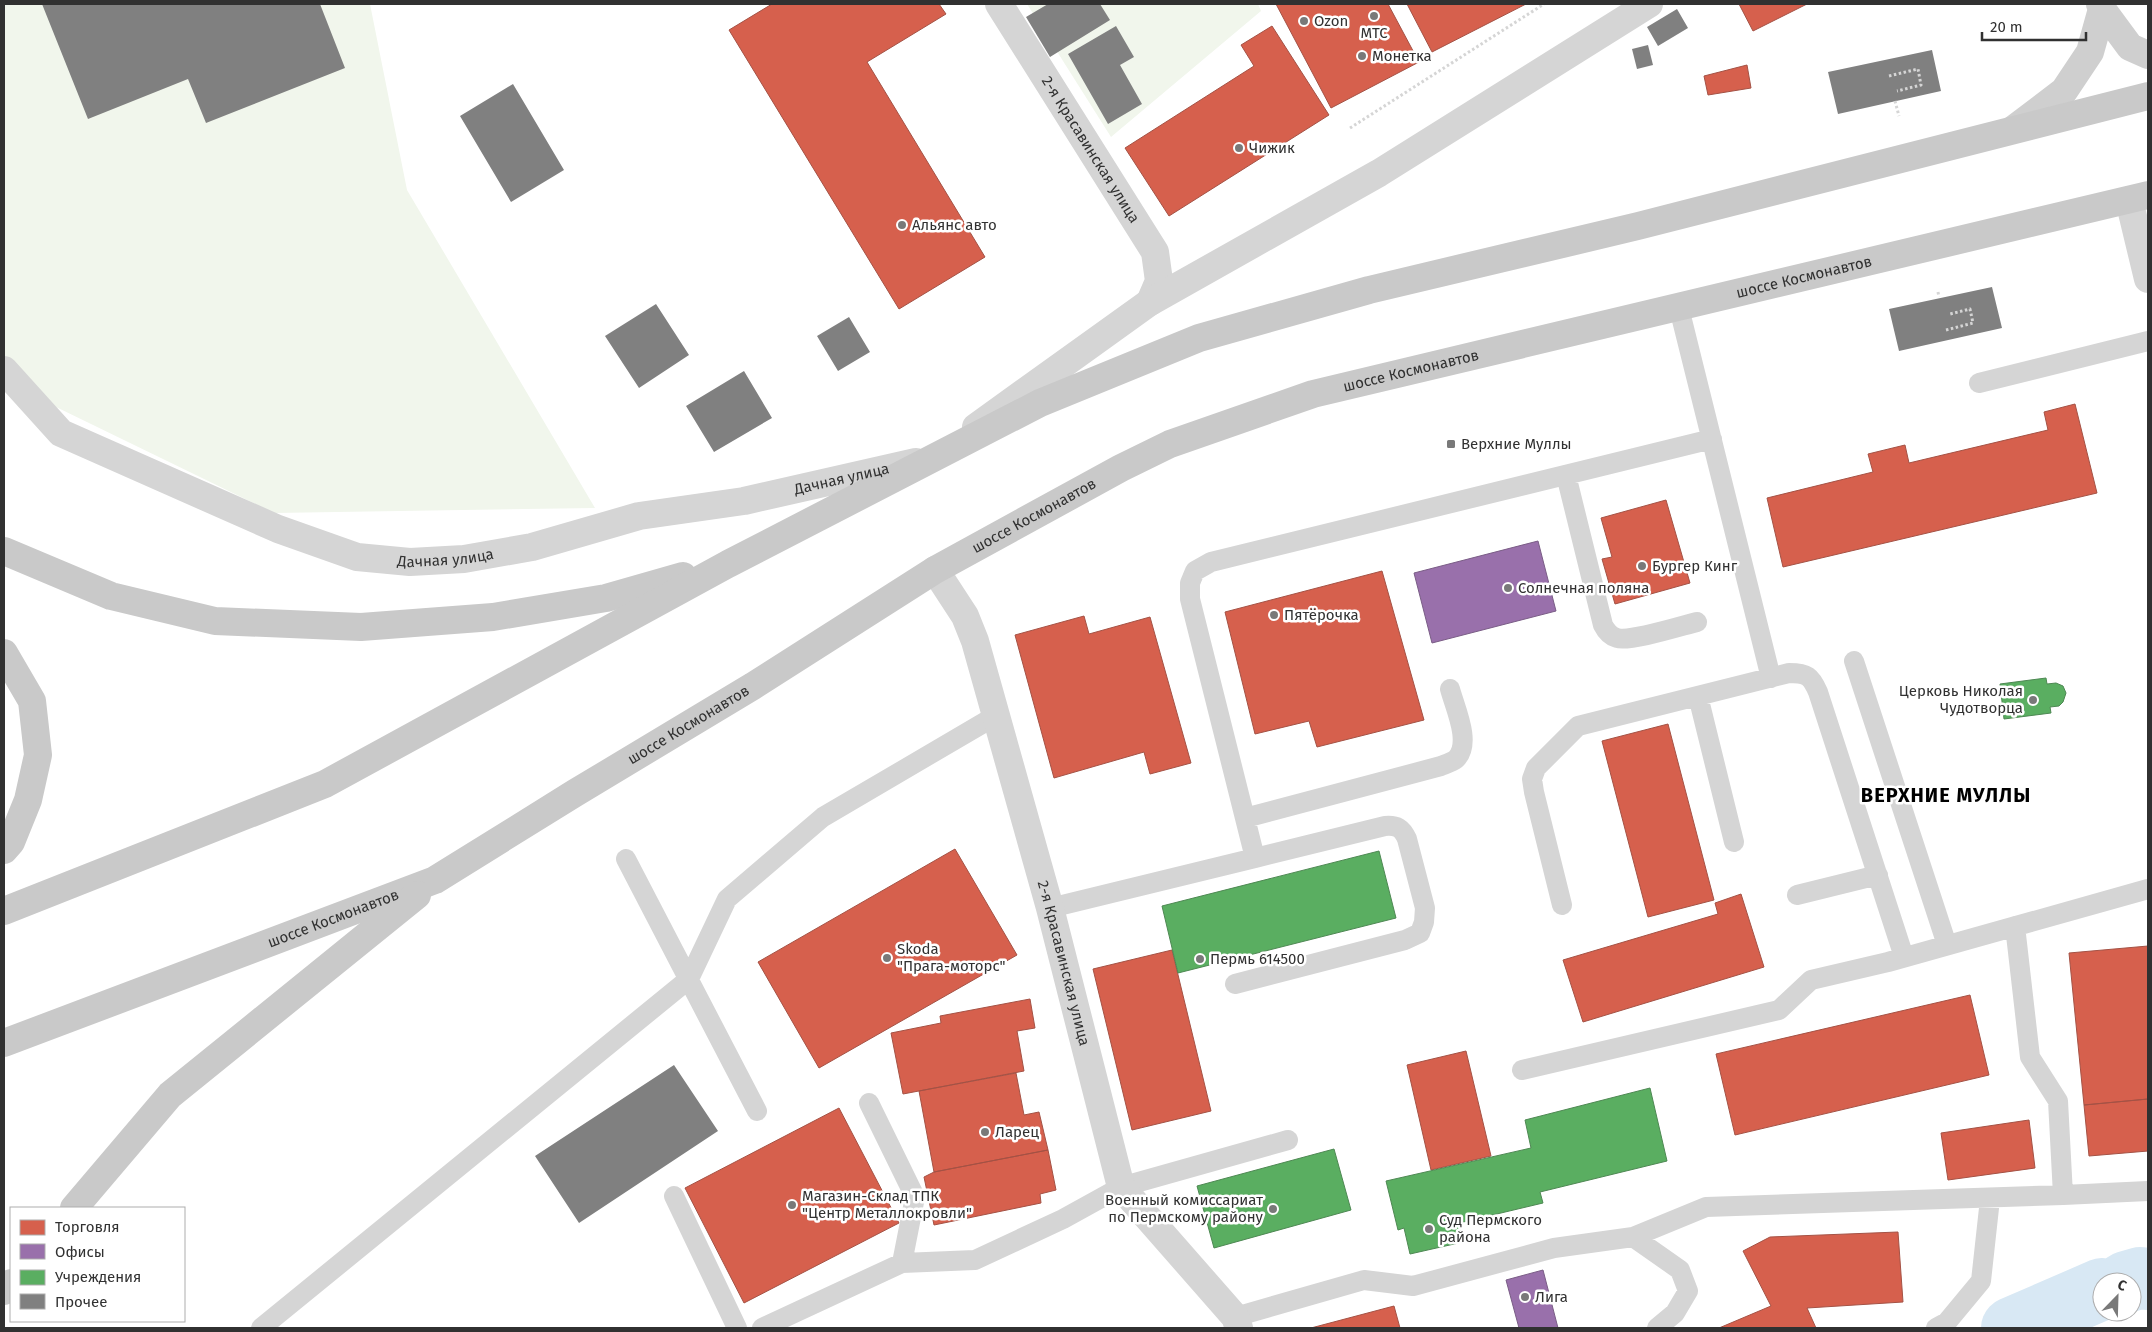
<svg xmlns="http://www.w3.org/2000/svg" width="2152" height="1332" font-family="'Fira Sans',sans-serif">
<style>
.green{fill:#f1f6ec}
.shops{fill:#d6604d;stroke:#a45245}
.offices{fill:#9970ab;stroke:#7a5d86}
.public{fill:#5aae61;stroke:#4e8853}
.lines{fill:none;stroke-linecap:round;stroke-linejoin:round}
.river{stroke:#d8e8f4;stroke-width:62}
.building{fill:#808080}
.path{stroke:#d5d5d5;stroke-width:3;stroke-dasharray:2.5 2.5;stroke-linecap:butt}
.lane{stroke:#d5d5d5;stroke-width:20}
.street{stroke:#d5d5d5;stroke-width:28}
.secondary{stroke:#cfcfcf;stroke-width:28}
.primary{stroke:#c9c9c9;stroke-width:28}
.poi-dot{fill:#797979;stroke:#fff;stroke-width:2}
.labels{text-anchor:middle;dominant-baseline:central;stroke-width:5;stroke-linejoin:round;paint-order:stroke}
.poi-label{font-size:15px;fill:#313131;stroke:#fff;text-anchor:start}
.street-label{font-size:15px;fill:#313131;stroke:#fff}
.district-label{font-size:20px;font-weight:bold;letter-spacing:1px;fill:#000;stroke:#fff}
</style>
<rect width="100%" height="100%" fill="#fff"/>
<path class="green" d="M4,4H370L407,190L595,508L274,513L54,406L4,376Z
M1027,4H1258L1261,11L1111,137Z"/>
<path class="shops" d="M772,4H939L946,14L867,62L985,257L899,309L729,30Z
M1276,4H1388L1419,62L1331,108Z
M1407,4H1526L1432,52Z
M1739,4H1807L1753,31Z
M1272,26L1329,115L1169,216L1125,148L1254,66L1241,45Z
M1747,65L1751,88L1708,95L1704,76Z
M2075,404L2097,493L1783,567L1767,498L1873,472L1868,454L1905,445L1909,463L2048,430L2044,412Z
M1666,500L1690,583L1615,604L1602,559L1612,557L1601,518Z
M1382,571L1424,720L1317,747L1309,721L1255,734L1225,612Z
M1084,616L1089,634L1150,617L1191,763L1150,774L1144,752L1054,778L1015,635Z
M1668,724L1714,900L1648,917L1602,741Z
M955,849L1017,955L819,1068L758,962Z
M1741,894L1764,967L1583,1022L1563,960L1718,914L1715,903Z
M2148,946V1099L2084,1105L2069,953Z
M1172,950L1211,1111L1132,1130L1093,969Z
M1970,995L1989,1075L1735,1135L1716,1054Z
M1030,999L1035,1028L1017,1031L1024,1071L903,1094L891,1033L941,1023L940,1016Z
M1466,1051L1491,1156L1431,1170L1407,1065Z
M1016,1073L1024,1115L1039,1112L1048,1150L934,1172L919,1091Z
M2148,1099V1151L2089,1156L2084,1105Z
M839,1108L899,1223L744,1303L685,1188Z
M2029,1120L2035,1168L1948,1180L1941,1133Z
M1048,1150L1056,1190L1040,1194L1041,1203L934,1225L924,1177L934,1172Z
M1898,1232L1903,1302L1807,1308L1816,1328H1719L1771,1306L1743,1251L1770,1237Z
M1394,1306L1400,1328H1311Z"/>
<path class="offices" d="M1538,541L1556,611L1432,643L1414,573Z
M1543,1270L1558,1328H1519L1506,1280Z"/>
<path class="public" d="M2046,678L2047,684L2056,683L2063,686L2066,693L2063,702L2059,706L2050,707L2051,713L2004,719L2000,684Z
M1379,851L1396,918L1178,973L1162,906Z
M1650,1088L1667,1161L1540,1192L1543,1203L1459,1223L1463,1242L1410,1254L1404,1228L1398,1230L1386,1181L1531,1148L1525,1120Z
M1334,1149L1351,1210L1214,1248L1197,1186Z"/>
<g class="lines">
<path class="river" d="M2126,1282L2140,1278L2148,1279
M2012,1328L2102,1289"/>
</g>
<path class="building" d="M42,4H320L345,68L206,123L188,79L88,119Z
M1048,4H1100L1110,20L1050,57L1026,17Z
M1677,9L1688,28L1658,46L1647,27Z
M1116,26L1134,57L1120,65L1142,104L1108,124L1068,54Z
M1648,45L1653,65L1637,69L1632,49Z
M1932,50L1941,91L1838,114L1828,72Z
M513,84L564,170L511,202L460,116Z
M1992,287L2002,328L1899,351L1889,309Z
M656,304L689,355L639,388L605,336Z
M849,317L870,352L838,371L817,336Z
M744,371L772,418L714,452L686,406Z
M674,1065L718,1131L579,1223L535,1156Z"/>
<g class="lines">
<path class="path" d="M1889,76L1918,69L1921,85L1897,91
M1895,101L1899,116
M1350,128L1544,4
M1938,292L1939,297
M1946,330L1973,323L1970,309L1950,314"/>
<path class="lane" d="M1679,308L1771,678
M1979,383L2148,341
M1566,475L1603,625C1606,631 1610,636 1617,638C1630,642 1681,626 1697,622
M1854,661L1947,945
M1698,696L1734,842
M1245,818L1441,766C1446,764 1452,762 1456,759C1472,743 1455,708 1450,689
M626,859L757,1111
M1797,895L1878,875
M1562,905L1534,792L1532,779L1536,768L1578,726L1789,673C1807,673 1811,676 1818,692L1904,957
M1050,908L1255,858L1190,599V583L1195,571L1211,562L1712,439
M2015,926L2030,1057L2058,1101L2063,1195L2148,1191
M1235,984L1405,940L1420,933L1424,922L1425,908L1407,839C1402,828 1397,825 1385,826L1255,858
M1522,1070L1779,1010L1811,980L1888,962L2148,889
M869,1103L915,1197L902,1263
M674,1196L737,1328
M1633,1237L1680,1270L1688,1291L1675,1313L1657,1328
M1235,1317L1364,1280L1413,1286L1554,1248L1633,1237L1706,1207L2063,1195
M261,1328L689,979L727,899L823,817L997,715
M762,1328L902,1263L975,1260L1063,1219L1121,1187L1288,1140
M1936,1328L1947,1322L1981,1281L1990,1199"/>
<g class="street">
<path id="s1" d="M999,4L1155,252L1159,281L1150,302"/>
<path d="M2129,200L2148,279"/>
<path id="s2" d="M4,370L61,433L278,529L357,557L410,562L464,559L532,547L639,516L744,501L916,462"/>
<path d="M976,427L1150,302L1379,173L1649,4"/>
<path id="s3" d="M935,570L965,616L975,641L1050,908L1121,1187L1235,1317L1239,1328"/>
</g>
<path class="secondary" d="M2100,4L2102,9L2130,47L2148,55
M2014,129L2064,91L2090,52L2102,9"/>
<g class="primary">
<path d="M4,551L111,596L215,621L361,627L493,617L606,598L683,576"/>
<path d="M4,653L32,701L38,755L28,800L11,842L4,850"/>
<path d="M4,911L325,784L728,564L1040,403L1199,338L1369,290L1638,226L2148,96"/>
<path id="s4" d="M4,1043L435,880L575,793L753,686L935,570L1121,468L1170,444L1313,394L2148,195"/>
<path d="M74,1208L170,1095L417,895"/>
<path d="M4,1291L11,1283"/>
</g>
</g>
<g class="poi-dot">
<circle cx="1374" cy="16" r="5"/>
<circle cx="1304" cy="21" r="5"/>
<circle cx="1362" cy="56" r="5"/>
<circle cx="1239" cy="148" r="5"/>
<circle cx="902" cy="225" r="5"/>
<rect x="1446" y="439" width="10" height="10" rx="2.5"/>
<circle cx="1642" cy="566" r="5"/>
<circle cx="1508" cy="588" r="5"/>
<circle cx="1274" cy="615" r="5"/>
<circle cx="2033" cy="700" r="5"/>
<circle cx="887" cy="958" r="5"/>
<circle cx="1200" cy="959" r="5"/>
<circle cx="985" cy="1132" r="5"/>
<circle cx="792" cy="1205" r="5"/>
<circle cx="1273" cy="1209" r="5"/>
<circle cx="1429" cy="1229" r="5"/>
<circle cx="1525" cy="1297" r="5"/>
</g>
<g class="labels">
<g class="poi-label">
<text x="1314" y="21">Ozon</text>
<text x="1374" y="33" text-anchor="middle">МТС</text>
<text x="1372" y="56">Монетка</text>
<text x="1249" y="148">Чижик</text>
<text x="912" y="225">Альянс авто</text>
<text x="1461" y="444">Верхние Муллы</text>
<text x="1652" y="566">Бургер Кинг</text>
<text x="1518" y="588">Солнечная поляна</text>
<text x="1284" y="615">Пятёрочка</text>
<text x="2023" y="691" text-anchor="end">Церковь Николая<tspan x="2023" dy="17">Чудотворца</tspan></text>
<text x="897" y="949">Skoda<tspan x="897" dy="17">"Прага-моторс"</tspan></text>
<text x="1210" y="959">Пермь 614500</text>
<text x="995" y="1132">Ларец</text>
<text x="802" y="1196">Магазин-Склад ТПК<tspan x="802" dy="17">"Центр Металлокровли"</tspan></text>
<text x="1263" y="1200" text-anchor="end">Военный комиссариат<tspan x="1263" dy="17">по Пермскому району</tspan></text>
<text x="1439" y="1220">Суд Пермского<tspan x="1439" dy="17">района</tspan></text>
<text x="1535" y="1297">Лига</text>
</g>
<g class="street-label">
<text stroke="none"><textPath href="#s1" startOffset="172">2-я Красавинская улица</textPath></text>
<text stroke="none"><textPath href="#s4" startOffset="1972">шоссе Космонавтов</textPath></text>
<text stroke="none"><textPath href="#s4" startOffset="1568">шоссе Космонавтов</textPath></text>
<text stroke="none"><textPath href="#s2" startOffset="900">Дачная улица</textPath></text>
<text stroke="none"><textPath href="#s4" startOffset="1162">шоссе Космонавтов</textPath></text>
<text stroke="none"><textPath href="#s2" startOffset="495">Дачная улица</textPath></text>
<text stroke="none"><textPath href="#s4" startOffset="758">шоссе Космонавтов</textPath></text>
<text stroke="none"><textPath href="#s4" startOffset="352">шоссе Космонавтов</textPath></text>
<text stroke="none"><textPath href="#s3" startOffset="416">2-я Красавинская улица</textPath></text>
</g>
<g class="district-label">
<text x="1946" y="795">ВЕРХНИЕ МУЛЛЫ</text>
</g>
</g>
<rect width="2152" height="1332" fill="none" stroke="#313131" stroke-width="10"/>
<rect x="10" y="1207" width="175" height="115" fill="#ffffff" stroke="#adadad"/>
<rect x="20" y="1220" width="25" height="15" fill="#d6604d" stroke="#adadad"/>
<text x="55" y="1232" font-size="15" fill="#313131">Торговля</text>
<rect x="20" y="1244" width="25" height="15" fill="#9970ab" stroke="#adadad"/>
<text x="55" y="1257" font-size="15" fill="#313131">Офисы</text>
<rect x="20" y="1270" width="25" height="15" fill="#5aae61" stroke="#adadad"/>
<text x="55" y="1282" font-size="15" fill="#313131">Учреждения</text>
<rect x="20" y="1294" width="25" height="15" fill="#808080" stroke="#adadad"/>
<text x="55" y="1307" font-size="15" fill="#313131">Прочее</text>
<g transform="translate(2117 1297) rotate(23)"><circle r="24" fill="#ffffff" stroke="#adadad"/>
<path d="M0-4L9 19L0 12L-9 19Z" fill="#797979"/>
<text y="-8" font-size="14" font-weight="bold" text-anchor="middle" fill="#313131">С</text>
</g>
<path d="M1982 32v8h104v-8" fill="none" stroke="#313131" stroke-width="2.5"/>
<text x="1990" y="32" font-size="15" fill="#313131" stroke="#ffffff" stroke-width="4" paint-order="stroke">20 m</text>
</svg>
